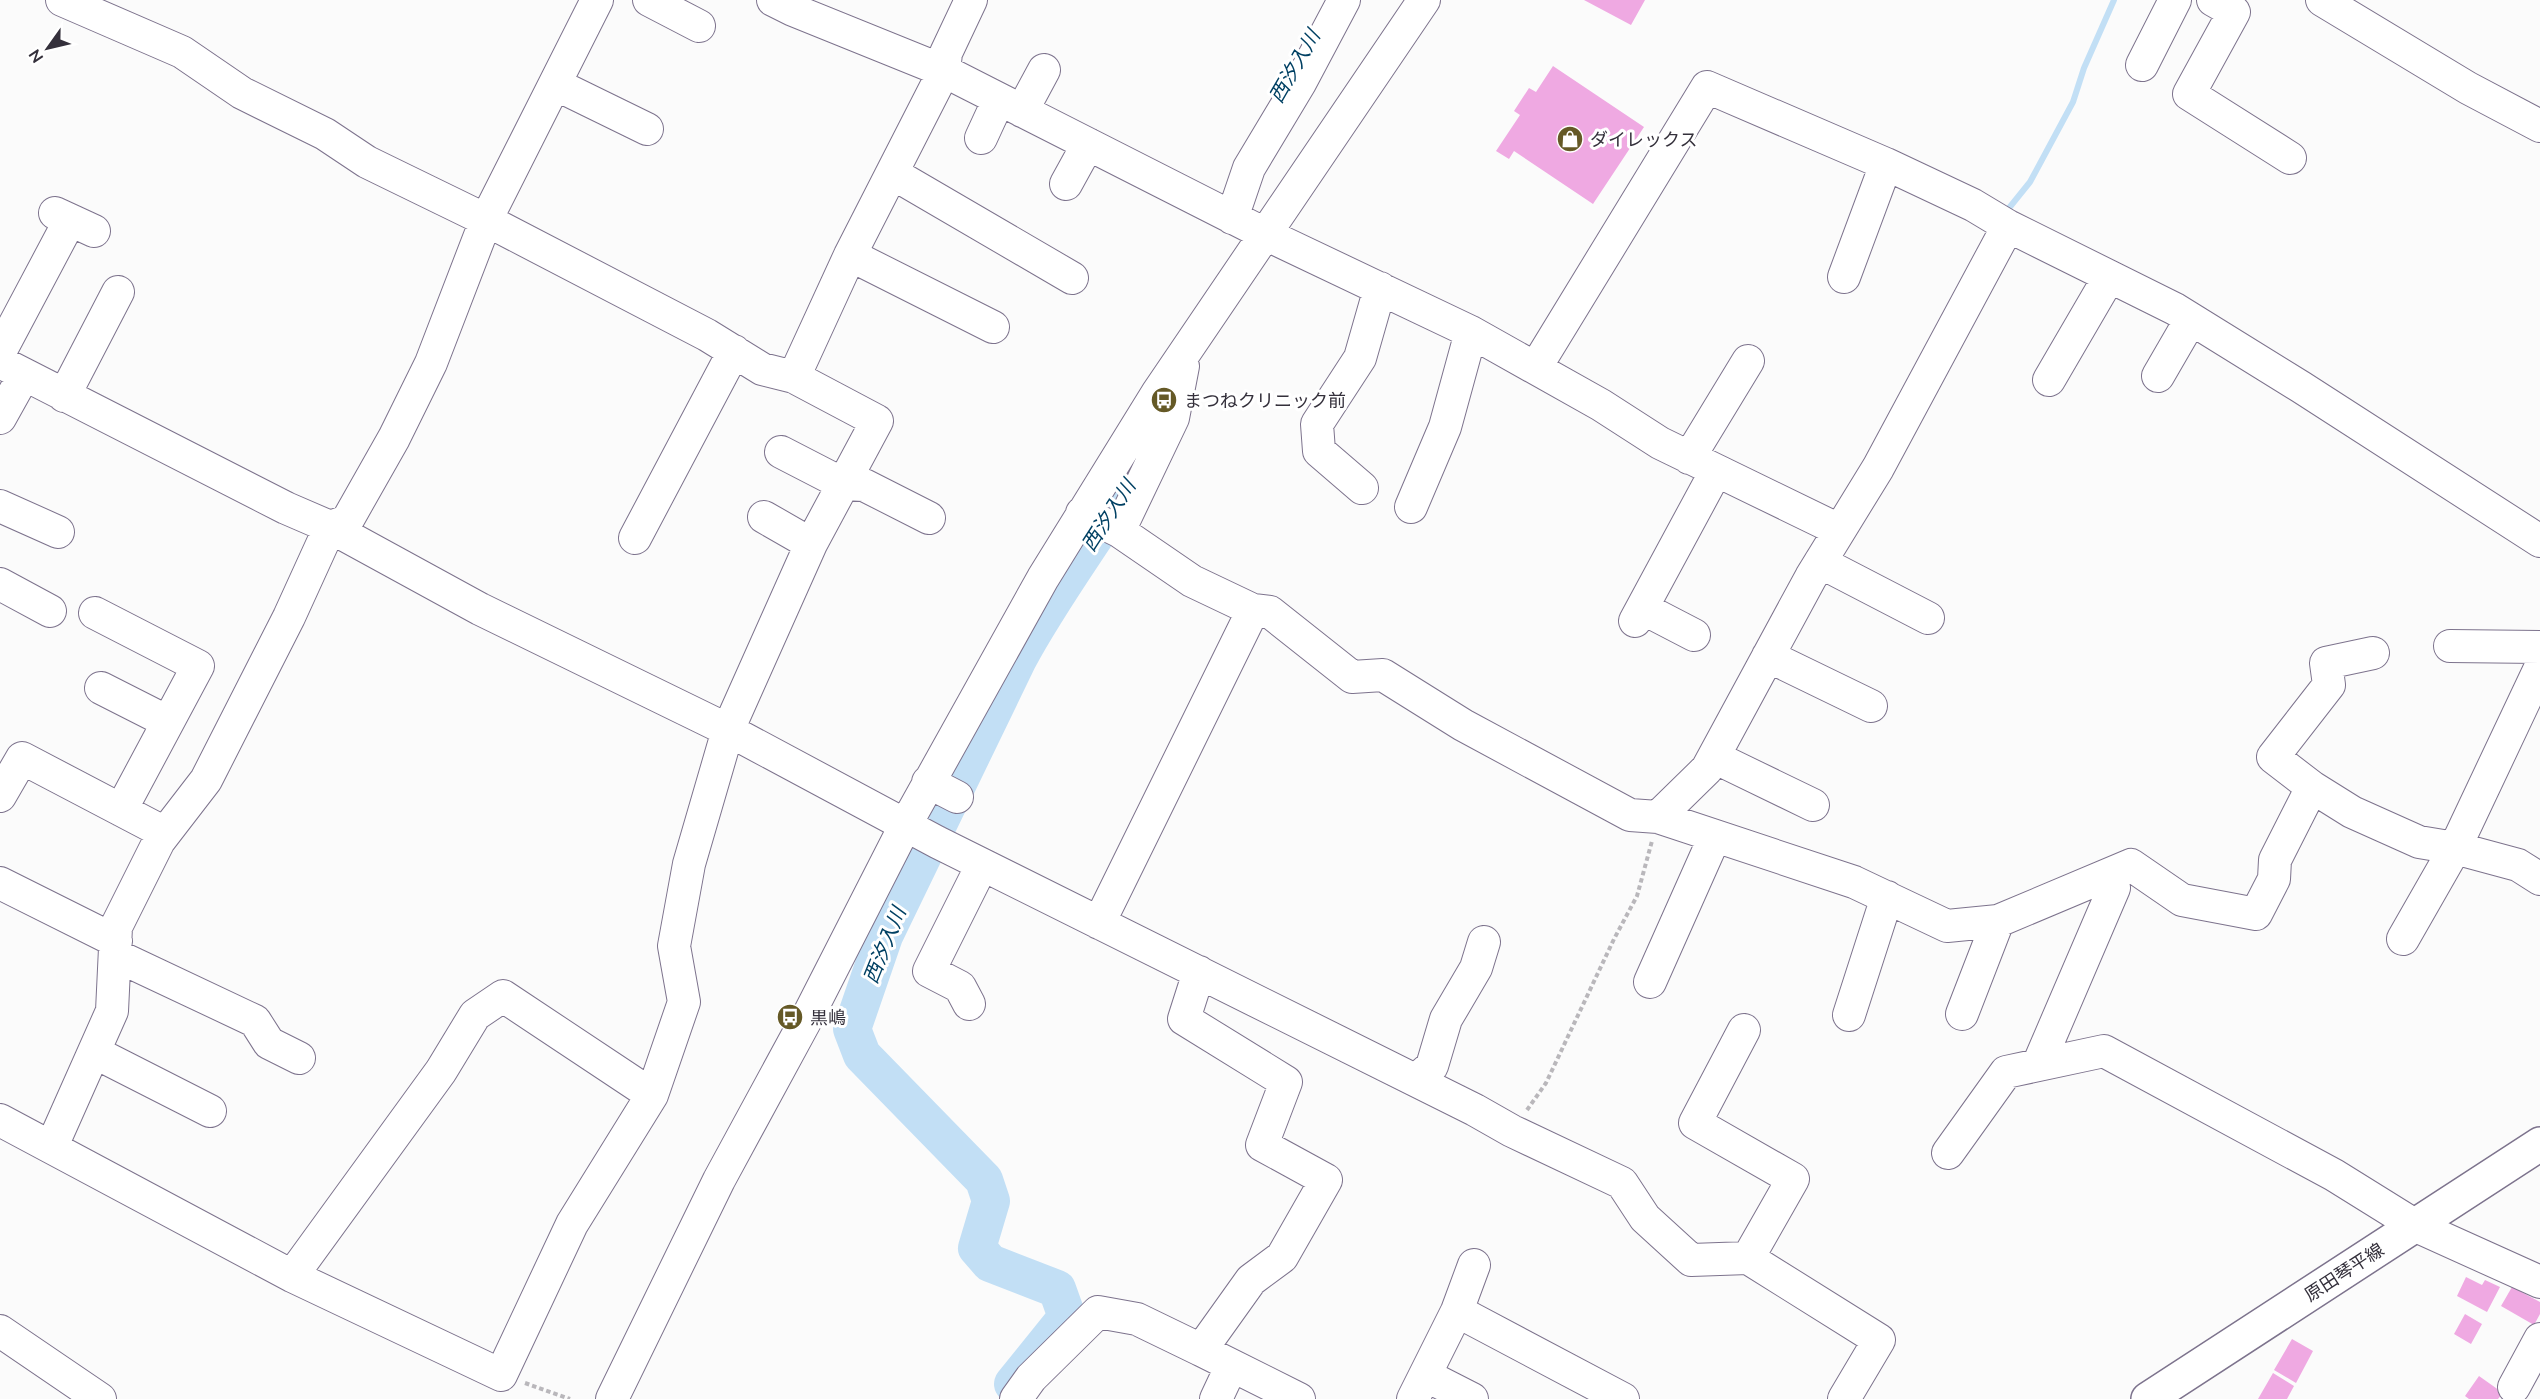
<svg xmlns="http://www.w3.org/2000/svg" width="2540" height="1399" font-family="Mulish,'Noto Sans JP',sans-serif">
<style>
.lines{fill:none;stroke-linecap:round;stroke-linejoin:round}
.stream{stroke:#c2dff5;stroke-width:6}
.river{stroke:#c2dff5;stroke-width:38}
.building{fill:#efa9e2}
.minor-casing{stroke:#7d738d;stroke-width:34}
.major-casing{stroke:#7d738d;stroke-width:36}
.path{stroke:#b9b7bb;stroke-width:4;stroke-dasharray:4.5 3;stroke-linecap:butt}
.minor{stroke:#fff;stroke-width:32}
.major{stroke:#fff;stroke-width:33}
.labels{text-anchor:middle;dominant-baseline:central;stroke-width:6;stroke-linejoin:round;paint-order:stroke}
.poi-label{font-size:18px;fill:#34303b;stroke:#fff;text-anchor:start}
.street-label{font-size:18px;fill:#34303b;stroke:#fff}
.water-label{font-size:20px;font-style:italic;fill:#004063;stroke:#fff}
</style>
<rect width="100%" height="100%" fill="#fbfbfb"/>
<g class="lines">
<path class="stream" d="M2005,213L2030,182L2073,102L2084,68L2114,0"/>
<path class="river" d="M1013,1384L1067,1317L1057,1289L990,1263L977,1248L991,1201L984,1180L862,1055L852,1029L884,936L1018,659C1049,601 1088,549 1123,493"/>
</g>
<path class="building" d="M1584,0H1645L1631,25Z
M1553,66L1644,127L1593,204L1514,151L1509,159L1496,151L1520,115L1514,111L1529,88L1536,92Z
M2466,1277L2482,1285L2485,1280L2500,1287L2487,1312L2457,1296Z
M2512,1287L2540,1302V1314L2534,1325L2501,1306Z
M2465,1314L2482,1324L2471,1344L2454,1334Z
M2292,1339L2313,1351L2296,1383L2274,1370Z
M2273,1373L2294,1386L2287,1399H2258Z
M2479,1376L2503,1393L2498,1399H2469L2465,1396Z"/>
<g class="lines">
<defs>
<path id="minor" d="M649,0L699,26
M773,0L793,10L944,71L1265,234L1471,332L1601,405L1660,443L1839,530
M2213,0L2234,12L2189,94L2290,158
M2322,0L2468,88L2540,126
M2142,65L2175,0
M555,84L647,129
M1022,111L1044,70
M981,138L999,99
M892,173L1072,278
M1066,184L1088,144
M55,213L94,231
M1232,218L1249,168L1300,83L1344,0
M850,255L993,327
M1844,277L1886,164
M0,352L70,220
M0,362L286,508L330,527L480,609L728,730L937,842L1475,1110L1512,1131L1622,1183L1645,1218L1691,1260L1748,1258L1879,1340L1844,1399
M1536,367L1707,87L1886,164L1973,205L2008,226L2175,309L2301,387L2540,541
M2158,376L2191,319
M794,377L850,255L944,71L946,53L971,0
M2049,380L2109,277
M64,396L118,292
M0,418L24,375
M781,452L843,484L864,485L929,518
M1689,458L1748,361
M1362,488L1319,451L1317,424L1360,358L1380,288
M0,506L58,532
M1411,507L1445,427L1471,332
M1082,513L1119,531L1192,581L1253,610
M764,517L811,544
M1119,531L1173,418L1183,366
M635,538L734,351
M1820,562L1928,618
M0,584L50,611
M1642,608L1694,635
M95,613L198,666L121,810
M1635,621L1716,471
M2450,646L2540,647
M1768,656L1871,706
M101,688L168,722
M1714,757L1813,805
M928,782L957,797
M2312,787L2273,757L2329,685L2326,663L2373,653
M0,796L22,758L165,833
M1658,817L1707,769L1811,577L1878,468L2008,226
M0,883L116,941
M1099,923L1253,610L1270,612L1352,677L1383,675L1463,725L1630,815L1658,817L1854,882L1947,926L1998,921L2131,865L2182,900L2256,914L2274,879L2275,860L2312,787L2352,812L2419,842L2455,848L2518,865L2540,879
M2403,939L2455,848L2540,668
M115,955L255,1021L269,1043L299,1058
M1650,982L1715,836
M969,1004L960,987L929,971L982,865
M1962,1014L1998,921
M1849,1015L1887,897
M1744,1030L1695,1123L1793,1179L1748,1258
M94,1052L210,1111
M2038,1065L2114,888L2108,875
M1416,1080L1432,1066L1446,1019L1476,968L1484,942
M0,1120L292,1276L501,1375L572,1224L652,1095L684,1002L674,946L689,864L728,730L811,544L877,421L794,377L762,369L707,335L486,220L367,162L325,134L242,93L182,52L62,0
M52,1146L112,1011L116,927L159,841L206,780L289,617L330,527L347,521L394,438L431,363L486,220L597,0
M1948,1153L2006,1072L2104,1051L2334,1175L2416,1226L2540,1282
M292,1276L441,1071L475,1015L503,996L652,1095
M1457,1311L1623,1399
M0,1331L100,1399
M1201,1350L1299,1399
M1425,1375L1472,1399
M2514,1387L2540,1339
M612,1399L719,1180L808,1016L906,824L1043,578L1158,392L1424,0
M1016,1399L1031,1378L1098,1312L1137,1319L1201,1350L1251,1280L1282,1257L1326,1180L1262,1145L1286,1082L1184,1019L1199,972
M1216,1399L1231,1367
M1413,1399L1457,1311L1474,1265"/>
<path id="major" d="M2148,1399L2540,1144"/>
</defs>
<use href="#minor" class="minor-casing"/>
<use href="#major" class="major-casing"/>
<path class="path" d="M1527,1110L1546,1083L1614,939L1637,896L1652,841
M525,1383L570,1399"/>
<use href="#minor" class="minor"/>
<use href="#major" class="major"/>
</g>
<defs>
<symbol id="shop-disc" viewBox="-11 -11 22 22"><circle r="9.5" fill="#655926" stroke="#fff"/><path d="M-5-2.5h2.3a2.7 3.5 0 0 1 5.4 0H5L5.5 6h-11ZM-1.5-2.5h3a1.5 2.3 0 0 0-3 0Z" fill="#fff"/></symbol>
<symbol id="bus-disc" viewBox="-11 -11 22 22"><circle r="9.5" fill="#655926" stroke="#fff"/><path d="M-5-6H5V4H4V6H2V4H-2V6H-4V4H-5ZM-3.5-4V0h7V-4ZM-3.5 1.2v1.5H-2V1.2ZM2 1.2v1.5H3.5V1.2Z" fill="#fff"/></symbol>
</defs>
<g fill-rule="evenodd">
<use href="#shop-disc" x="1555" y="124" width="30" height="30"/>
<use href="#bus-disc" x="1149" y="385" width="30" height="30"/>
<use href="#bus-disc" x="775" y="1002" width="30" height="30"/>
</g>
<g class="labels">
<g class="poi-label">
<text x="1590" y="139">ダイレックス</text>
<text x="1184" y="400">まつねクリニック前</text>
<text x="810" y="1017">黒嶋</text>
</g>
<g class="street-label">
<text transform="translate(2344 1272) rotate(-33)">原田琴平線</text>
</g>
<g class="water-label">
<text transform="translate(1294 66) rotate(-60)">西汐入川</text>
<text transform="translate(1108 515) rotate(-57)">西汐入川</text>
<text transform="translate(884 945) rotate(-68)">西汐入川</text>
</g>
</g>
<g transform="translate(48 48) rotate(236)" stroke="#ffffff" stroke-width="4.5" paint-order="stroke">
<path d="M0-4.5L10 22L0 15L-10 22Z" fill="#34303b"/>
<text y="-9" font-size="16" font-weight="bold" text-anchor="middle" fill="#34303b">N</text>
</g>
</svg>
